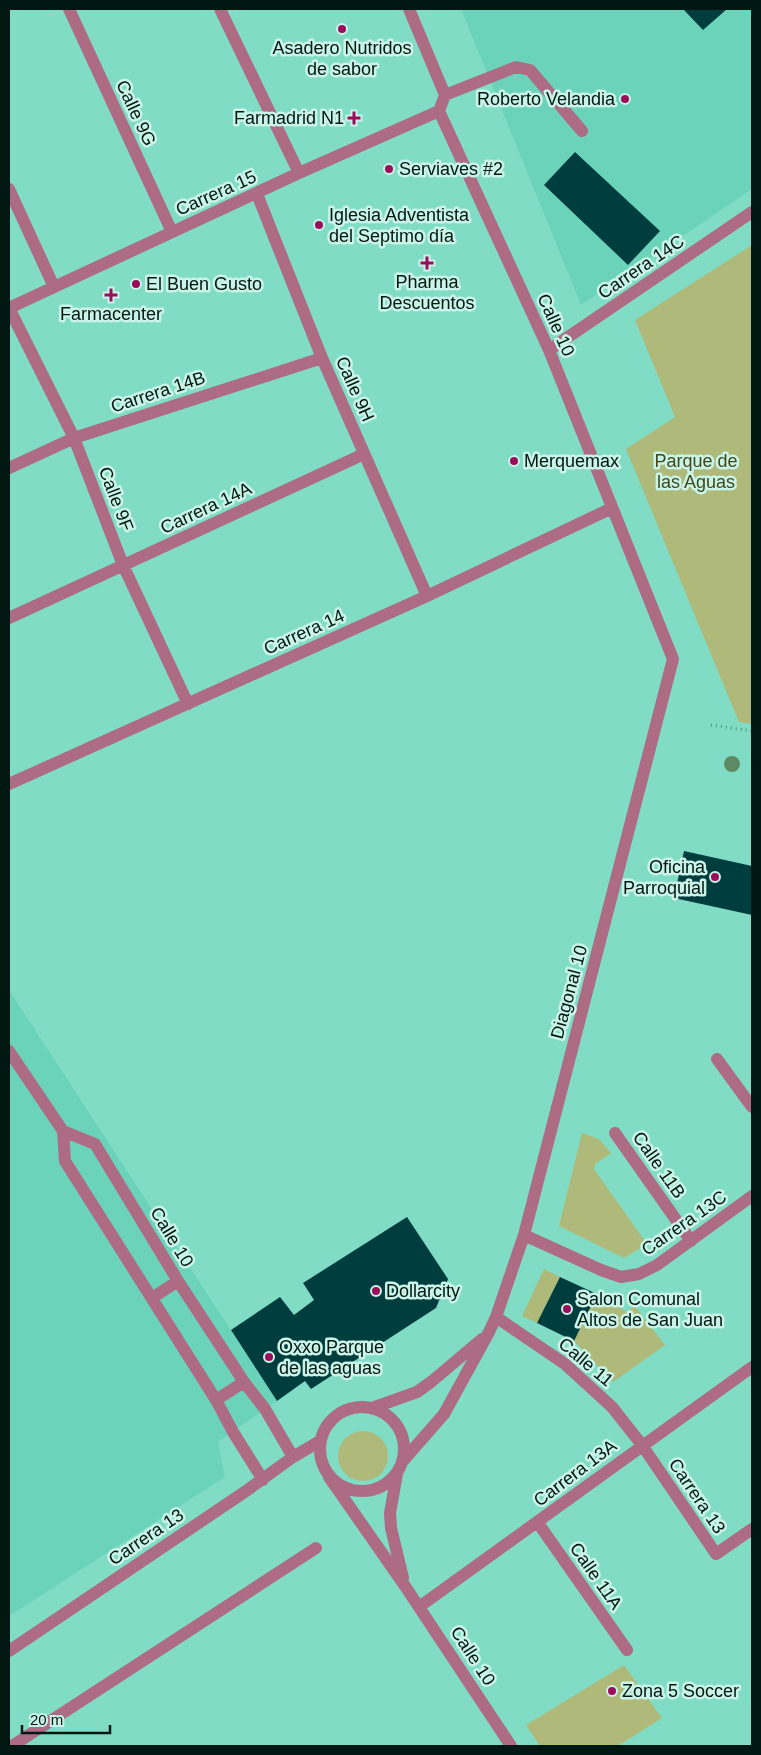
<svg xmlns="http://www.w3.org/2000/svg" width="761" height="1755" font-family="Helvetica,sans-serif">
<style>
.built{fill:#6bd3ba}
.green{fill:#afba7a}
.building{fill:#003d3e}
.lines{fill:none;stroke-linecap:round;stroke-linejoin:round}
.path{stroke:#509182;stroke-width:3;stroke-dasharray:1 4;stroke-linecap:butt}
.minor{stroke:#ad6b84;stroke-width:12}
.tree{fill:#5e8b67}
.poi-dot{fill:#9c0c5a;stroke:#c9f4e7;stroke-width:2}
.labels{text-anchor:middle;dominant-baseline:central;stroke-width:5;stroke-linejoin:round;paint-order:stroke}
.poi-label{font-size:18px;fill:#001712;stroke:#c9f4e7;text-anchor:start}
.street-label{font-size:18px;fill:#001712;stroke:#c9f4e7}
.park-label{font-size:18px;fill:#42481a;stroke:#c9f4e7}
</style>
<rect width="100%" height="100%" fill="#81dcc6"/>
<path class="built" d="M461,9H752V189L581,305Z
M9,990L277,1401L218,1442L225,1477L9,1616Z"/>
<path class="green" d="M752,245V724L739,722L626,449L675,417L635,320Z
M582,1133L599,1139L611,1153L595,1164L594,1169L647,1244L624,1258L559,1226Z
M544,1269L560,1277L537,1323L522,1316Z
M597,1294L627,1312L635,1306L665,1345L613,1382L574,1341Z
M338 1456a25 25 0 1 1 50 0a25 25 0 1 1-50 0Z
M624,1665L662,1718L618,1746H540L526,1725Z"/>
<path class="building" d="M683,9H727L703,30Z
M575,152L660,231L628,265L544,185Z
M684,851L752,866V915L674,898Z
M407,1217L448,1279L436,1308L311,1389L305,1381L277,1401L231,1330L280,1297L294,1315L314,1300L303,1283Z
M560,1277L597,1294L574,1341L537,1323Z"/>
<g class="lines">
<path class="path" d="M711,725L752,731"/>
<path class="minor" d="M69,9L172,232
M220,9L299,173
M445,95L516,67L530,70L582,131
M9,189L54,287
M257,194L322,358L427,596
M9,308L299,173L439,111
M9,308L74,438L123,565L188,704
M549,350L752,212
M9,468L74,438L322,358
M9,618L364,454
M9,784L427,596L612,508
M9,1051L63,1131L95,1144L178,1281L244,1382L265,1409L293,1457
M717,1059L752,1107
M63,1131L65,1161L216,1400L233,1432L263,1480
M615,1133L691,1241
M524,1235L601,1270L621,1277L639,1274L657,1265L752,1196
M152,1298L178,1281
M496,1317L565,1364L612,1407L642,1445L716,1554L752,1529
M216,1400L244,1382
M320 1449a42 42 0 1 1 84 0a42 42 0 1 1-84 0Z
M372,1408L417,1392L431,1382L482,1339
M402,1462L444,1414L489,1332L496,1317L524,1235L673,659L549,350L439,111L445,95L409,9
M397,1474L390,1513L391,1528L403,1578
M329,1477L405,1586L511,1746
M538,1523L627,1650
M419,1607L752,1367
M9,1651L246,1491L293,1457L320,1441
M12,1746L316,1548"/>
</g>
<circle class="tree" cx="732" cy="764" r="8"/>
<g class="poi-dot">
<circle cx="342" cy="29" r="5"/>
<circle cx="625" cy="99" r="5"/>
<path d="M351.5 110.5h5v5h5v5h-5v5h-5v-5h-5v-5h5z"/>
<circle cx="389" cy="169" r="5"/>
<circle cx="319" cy="225" r="5"/>
<path d="M424.5 255.5h5v5h5v5h-5v5h-5v-5h-5v-5h5z"/>
<circle cx="136" cy="284" r="5"/>
<path d="M108.5 287.5h5v5h5v5h-5v5h-5v-5h-5v-5h5z"/>
<circle cx="514" cy="461" r="5"/>
<circle cx="715" cy="877" r="5"/>
<circle cx="376" cy="1291" r="5"/>
<circle cx="567" cy="1309" r="5"/>
<circle cx="269" cy="1357" r="5"/>
<circle cx="612" cy="1691" r="5"/>
</g>
<g class="labels">
<g class="poi-label">
<text x="342" y="48" text-anchor="middle">Asadero Nutridos<tspan x="342" dy="21">de sabor</tspan></text>
<text x="615" y="99" text-anchor="end">Roberto Velandia</text>
<text x="344" y="118" text-anchor="end">Farmadrid N1</text>
<text x="399" y="169">Serviaves #2</text>
<text x="329" y="215">Iglesia Adventista<tspan x="329" dy="21">del Septimo día</tspan></text>
<text x="427" y="282" text-anchor="middle">Pharma<tspan x="427" dy="21">Descuentos</tspan></text>
<text x="146" y="284">El Buen Gusto</text>
<text x="111" y="314" text-anchor="middle">Farmacenter</text>
<text x="524" y="461">Merquemax</text>
<text x="705" y="867" text-anchor="end">Oficina<tspan x="705" dy="21">Parroquial</tspan></text>
<text x="386" y="1291">Dollarcity</text>
<text x="577" y="1299">Salon Comunal<tspan x="577" dy="21">Altos de San Juan</tspan></text>
<text x="279" y="1347">Oxxo Parque<tspan x="279" dy="21">de las aguas</tspan></text>
<text x="622" y="1691">Zona 5 Soccer</text>
</g>
<g class="street-label">
<text transform="translate(136 113) rotate(65)">Calle 9G</text>
<text transform="translate(216 193) rotate(-24)">Carrera 15</text>
<text transform="translate(641 267) rotate(-34)">Carrera 14C</text>
<text transform="translate(556 325) rotate(66)">Calle 10</text>
<text transform="translate(355 389) rotate(66)">Calle 9H</text>
<text transform="translate(158 392) rotate(-18)">Carrera 14B</text>
<text transform="translate(116 499) rotate(69)">Calle 9F</text>
<text transform="translate(206 508) rotate(-25)">Carrera 14A</text>
<text transform="translate(304 632) rotate(-24)">Carrera 14</text>
<text transform="translate(569 992) rotate(-75)">Diagonal 10</text>
<text transform="translate(659 1165) rotate(55)">Calle 11B</text>
<text transform="translate(684 1223) rotate(-35)">Carrera 13C</text>
<text transform="translate(172 1237) rotate(59)">Calle 10</text>
<text transform="translate(586 1362) rotate(40)">Calle 11</text>
<text transform="translate(575 1473) rotate(-37)">Carrera 13A</text>
<text transform="translate(697 1496) rotate(56)">Carrera 13</text>
<text transform="translate(146 1537) rotate(-34)">Carrera 13</text>
<text transform="translate(596 1576) rotate(55)">Calle 11A</text>
<text transform="translate(473 1656) rotate(57)">Calle 10</text>
</g>
<g class="park-label">
<text x="696" y="461">Parque de<tspan x="696" dy="21">las Aguas</tspan></text>
</g>
</g>
<rect width="761" height="1755" fill="none" stroke="#001712" stroke-width="20"/>
<path d="M22 1725v8h88v-8" fill="none" stroke="#001712" stroke-width="2.5"/>
<text x="30" y="1725" font-size="15" fill="#001712" stroke="#c9f4e7" stroke-width="4" paint-order="stroke">20 m</text>
</svg>
